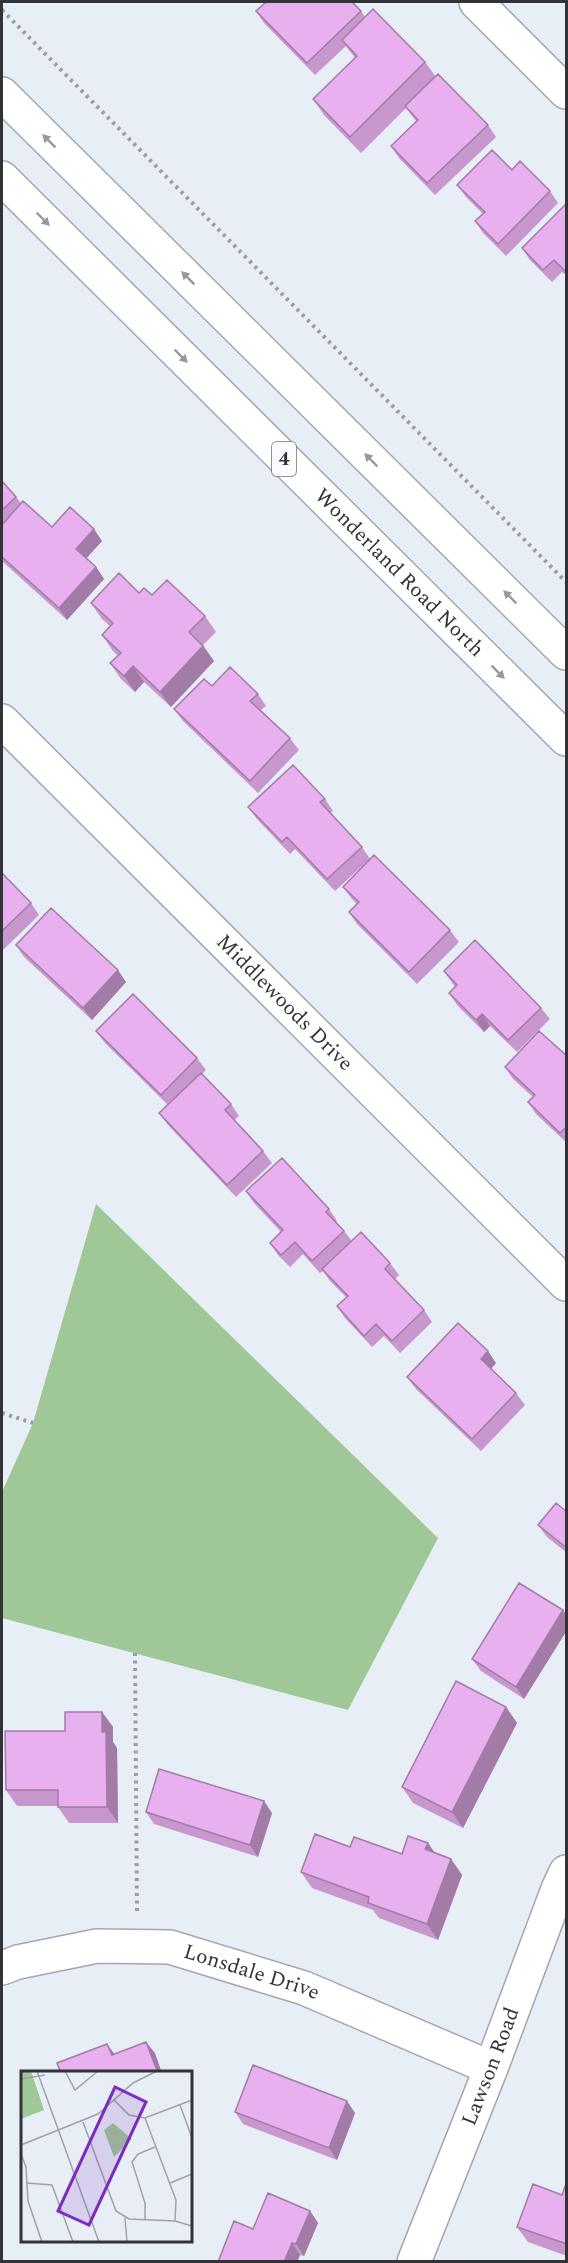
<svg xmlns="http://www.w3.org/2000/svg" width="568" height="2263" font-family="Spectral,serif">
<style>
.green{fill:#9fc797}
.lines{fill:none;stroke-linecap:round;stroke-linejoin:round}
.minor-casing{stroke:#a2a8af;stroke-width:36}
.tertiary-casing{stroke:#a2a8af;stroke-width:36}
.primary-casing{stroke:#a2a8af;stroke-width:36}
.path{stroke:#9a9ea4;stroke-width:4;stroke-dasharray:3 4.5;stroke-linecap:butt}
.minor{stroke:#fff;stroke-width:33}
.tertiary{stroke:#fff;stroke-width:33}
.primary{stroke:#fff;stroke-width:33}
.wall{fill:#c897ce}
.shaded-wall{fill:#a27ba7}
.building{fill:#e8b0ef;stroke:#a27ba7;stroke-width:1.5}
.oneway{fill:#98999a}
.labels{text-anchor:middle;dominant-baseline:central;stroke-width:5;stroke-linejoin:round;paint-order:stroke}
.shield{fill:#f9fbfe;stroke:#6d6f72;stroke-width:1.5}
.shield-label{font-size:20px;font-weight:bold;fill:#313336}
.street-label{font-size:21px;fill:#313336;stroke:#f9fbfe}
.inset-road{fill:none;stroke:#9fa3a9;stroke-width:1.5}
.view{fill:#7b2cbf;fill-opacity:0.15;stroke:#7b2cbf;stroke-width:3}
.inset-edge{fill:none;stroke:#313336;stroke-width:3}
</style>
<rect width="100%" height="100%" fill="#e8eef6"/>
<path class="green" d="M96,1204L438,1538L348,1710L2,1618V1492L33,1423Z"/>
<g class="lines">
<defs>
<g id="minor">
<path d="M476,2L566,92"/>
<path id="s1" d="M2,721L566,1284"/>
<path id="s2" d="M2,1968L18,1962L97,1946L170,1947L304,1988L491,2068"/>
</g>
<g id="tertiary">
<path id="s3" d="M414,2262L491,2068L558,1889L566,1872"/>
</g>
<g id="primary">
<path d="M2,94L566,653"/>
<path id="s4" d="M2,178L566,739"/>
</g>
</defs>
<use href="#minor" class="minor-casing"/>
<use href="#tertiary" class="tertiary-casing"/>
<use href="#primary" class="primary-casing"/>
<path class="path" d="M2,10L566,582
M2,1413L33,1423
M135,1653L137,1913"/>
<use href="#minor" class="minor"/>
<use href="#tertiary" class="tertiary"/>
<use href="#primary" class="primary"/>
</g>
<path class="wall" d="M256,11H361L365,17L425,62L436,77L488,125L496,137L435,195L399,158L391,146L416,121L406,108L361,153L324,115L313,99L355,58L346,46L315,75L264,23Z
M512,170L550,191L558,203L506,256L483,233L475,221L483,214L466,197L457,185Z
M567,203V276L562,272L552,282L530,260L522,248Z
M2,481L16,497L21,503L52,527L102,541L86,558L96,567L104,579L67,620L2,561Z
M139,593L152,595L205,616L216,632L203,645L214,661L171,707L144,682L135,692L121,679L110,663L118,656L113,651L102,635L110,626L102,619L91,603Z
M212,686L258,694L266,706L261,710L290,738L299,750L258,793L183,721L174,709Z
M325,799L333,811L330,813L362,847L370,859L335,891L295,849L290,854L257,819L248,807Z
M2,874L31,903L39,915L2,951Z
M343,887L450,930L459,942L417,984L357,924L349,912L357,904L352,899Z
M16,945L126,982L92,1020L24,957Z
M444,971L541,1008L550,1019L517,1052L490,1026L484,1032L457,1005L449,993L455,987Z
M96,1031L197,1058L206,1070L202,1074L231,1104L239,1116L234,1120L263,1151L272,1163L236,1197L168,1125L159,1113L168,1105L105,1043Z
M567,1056V1143L536,1114L528,1102L533,1097L513,1079L505,1067Z
M246,1191L329,1209L337,1221L336,1222L344,1231L352,1241L390,1263L399,1275L395,1279L424,1310L432,1322L400,1353L384,1336L372,1347L345,1318L337,1306L346,1297L330,1281L323,1271L320,1273L303,1254L290,1267L278,1255L270,1243L281,1232L254,1203Z
M496,1363L491,1369L516,1393L525,1405L481,1451L416,1389L407,1377Z
M567,1512V1553L547,1537L538,1525Z
M563,1610L567,1616V1630L524,1699L481,1671L472,1659Z
M506,1707L517,1723L463,1828L413,1803L402,1787Z
M102,1712L113,1727V1742L117,1748L118,1823H69L58,1807V1806H17L6,1790L65,1731Z
M146,1812L272,1813L258,1857L154,1824Z
M428,1843L434,1852L451,1859L462,1875L438,1940L379,1918L373,1910L312,1888L301,1872L350,1847L402,1854Z
M235,2112L355,2113L337,2160L243,2124Z
M567,2181V2256L528,2242L517,2227L562,2195Z
M310,2211L318,2223L304,2256L300,2255L297,2262H218L253,2229Z"/>
<path class="shaded-wall" d="M94,529L102,541L84,561L76,549Z
M96,567L104,579L67,620L59,608Z
M203,646L214,661L171,707L160,692Z
M133,666L144,682L135,692L124,676Z
M118,970L126,982L92,1020L83,1008Z
M482,1014L490,1026L484,1032L476,1020Z
M488,1351L496,1363L489,1371L481,1359Z
M563,1610L567,1616V1630L524,1699L516,1687Z
M506,1707L517,1723L463,1828L452,1812Z
M102,1712L113,1727V1742L117,1748L118,1823L107,1807L102,1732Z
M264,1801L272,1813L258,1857L250,1845Z
M428,1843L439,1859L425,1849Z
M451,1859L462,1875L438,1940L427,1924Z
M146,2042L155,2053L162,2073H158Z
M107,2044L116,2056L112,2055Z
M347,2101L355,2113L337,2160L329,2148Z
M310,2211L318,2223L304,2256L296,2244Z
M292,2243L300,2255L297,2262H284Z"/>
<path class="building" d="M266,2H352L361,11L307,63L256,11Z
M373,9L425,62L350,137L313,99L357,56L342,40Z
M438,74L488,125L427,183L391,146L418,120L405,106Z
M492,150L512,170L520,161L550,191L498,244L475,221L485,212L457,185Z
M567,203V273L554,260L543,270L522,248Z
M2,481L16,497L2,510Z
M23,501L52,527L70,507L94,529L76,549L96,567L59,608L2,557V525Z
M119,573L139,593L144,588L152,595L167,580L205,616L189,632L203,646L160,692L133,666L124,676L110,663L121,653L102,635L113,623L91,603Z
M230,667L258,694L250,701L290,738L250,781L174,709L204,679L212,686Z
M293,765L325,799L320,802L362,847L327,879L287,837L282,842L248,807Z
M374,855L450,930L409,972L349,912L359,902L343,887Z
M2,873L31,903L2,931Z
M51,908L118,970L83,1008L16,945Z
M475,940L541,1008L508,1040L482,1014L476,1020L449,993L457,985L444,971Z
M133,994L197,1058L161,1095L96,1031Z
M539,1031L567,1056V1131L564,1129L560,1133L528,1102L535,1095L505,1067Z
M201,1073L231,1104L225,1110L263,1151L227,1185L159,1113Z
M282,1158L329,1209L326,1212L344,1231L312,1261L295,1242L281,1255L270,1243L283,1230L246,1191Z
M361,1232L390,1263L385,1269L424,1310L392,1341L376,1324L364,1336L337,1306L348,1296L322,1269Z
M458,1323L488,1351L481,1359L516,1393L472,1439L407,1377Z
M556,1503L567,1512V1548L538,1525Z
M519,1583L563,1610L516,1687L472,1659Z
M456,1681L506,1707L452,1812L402,1787Z
M65,1712H102V1732H106L107,1807H58V1790H6L5,1731H65Z
M159,1769L264,1801L250,1845L146,1812Z
M315,1834L350,1847L354,1837L402,1854L408,1836L428,1843L425,1849L451,1859L427,1924L368,1903L369,1897L301,1872Z
M146,2042L158,2073H54L60,2071L57,2063L107,2044L112,2055Z
M253,2065L347,2101L329,2148L235,2112Z
M567,2181V2244L517,2227L533,2184L562,2195Z
M268,2193L310,2211L296,2244L292,2243L284,2262H218L234,2221L253,2229Z"/>
<defs><path id="oneway-solid" d="M-6-.8H1V-3.2L6.5 0L1 3.2V.8H-6Z" transform="scale(1.5)"/></defs>
<g class="oneway">
<use href="#oneway-solid" transform="translate(49 141) rotate(-135)"/>
<use href="#oneway-solid" transform="translate(43 219) rotate(45)"/>
<use href="#oneway-solid" transform="translate(188 278) rotate(-135)"/>
<use href="#oneway-solid" transform="translate(181 356) rotate(45)"/>
<use href="#oneway-solid" transform="translate(371 460) rotate(-135)"/>
<use href="#oneway-solid" transform="translate(510 597) rotate(-135)"/>
<use href="#oneway-solid" transform="translate(498 672) rotate(45)"/>
</g>
<g class="labels">
<rect class="shield" x="272" y="442" width="24" height="34" rx="4.5"/>
<g class="shield-label">
<text x="284" y="459">4</text>
</g>
<g class="street-label">
<text stroke="none"><textPath href="#s4" startOffset="560">Wonderland Road North</textPath></text>
<text stroke="none"><textPath href="#s1" startOffset="399">Middlewoods Drive</textPath></text>
<text stroke="none"><textPath href="#s2" startOffset="256">Lonsdale Drive</textPath></text>
<text stroke="none"><textPath href="#s3" startOffset="210">Lawson Road</textPath></text>
</g>
</g>
<g transform="translate(21 2071)">
<rect width="171" height="171" fill="#e8eef6"/>
<path d="M0,0H10L23,39L0,48ZM92,52L111,68L93,86L83,59Z" fill="#9fc797"/>
<path class="inset-road" d="M16,0L78,171M44,0L54,19L77,0M0,8L24,4M93,29L108,44L124,47L171,29M159,34L171,67M124,47L155,129L154,150M62,51L95,140L108,148L154,150L171,155M0,74L77,43L112,12L136,0M0,83L5,96L7,130L21,171M5,112L31,114L52,171M149,112L171,103M104,147L106,171M124,149V132L111,91L117,83L134,76"/>
<path class="view" d="M94,16L125,31L68,154L37,140Z"/>
<rect width="171" height="171" class="inset-edge"/>
</g>
<rect width="568" height="2263" fill="none" stroke="#313336" stroke-width="6"/>
</svg>
